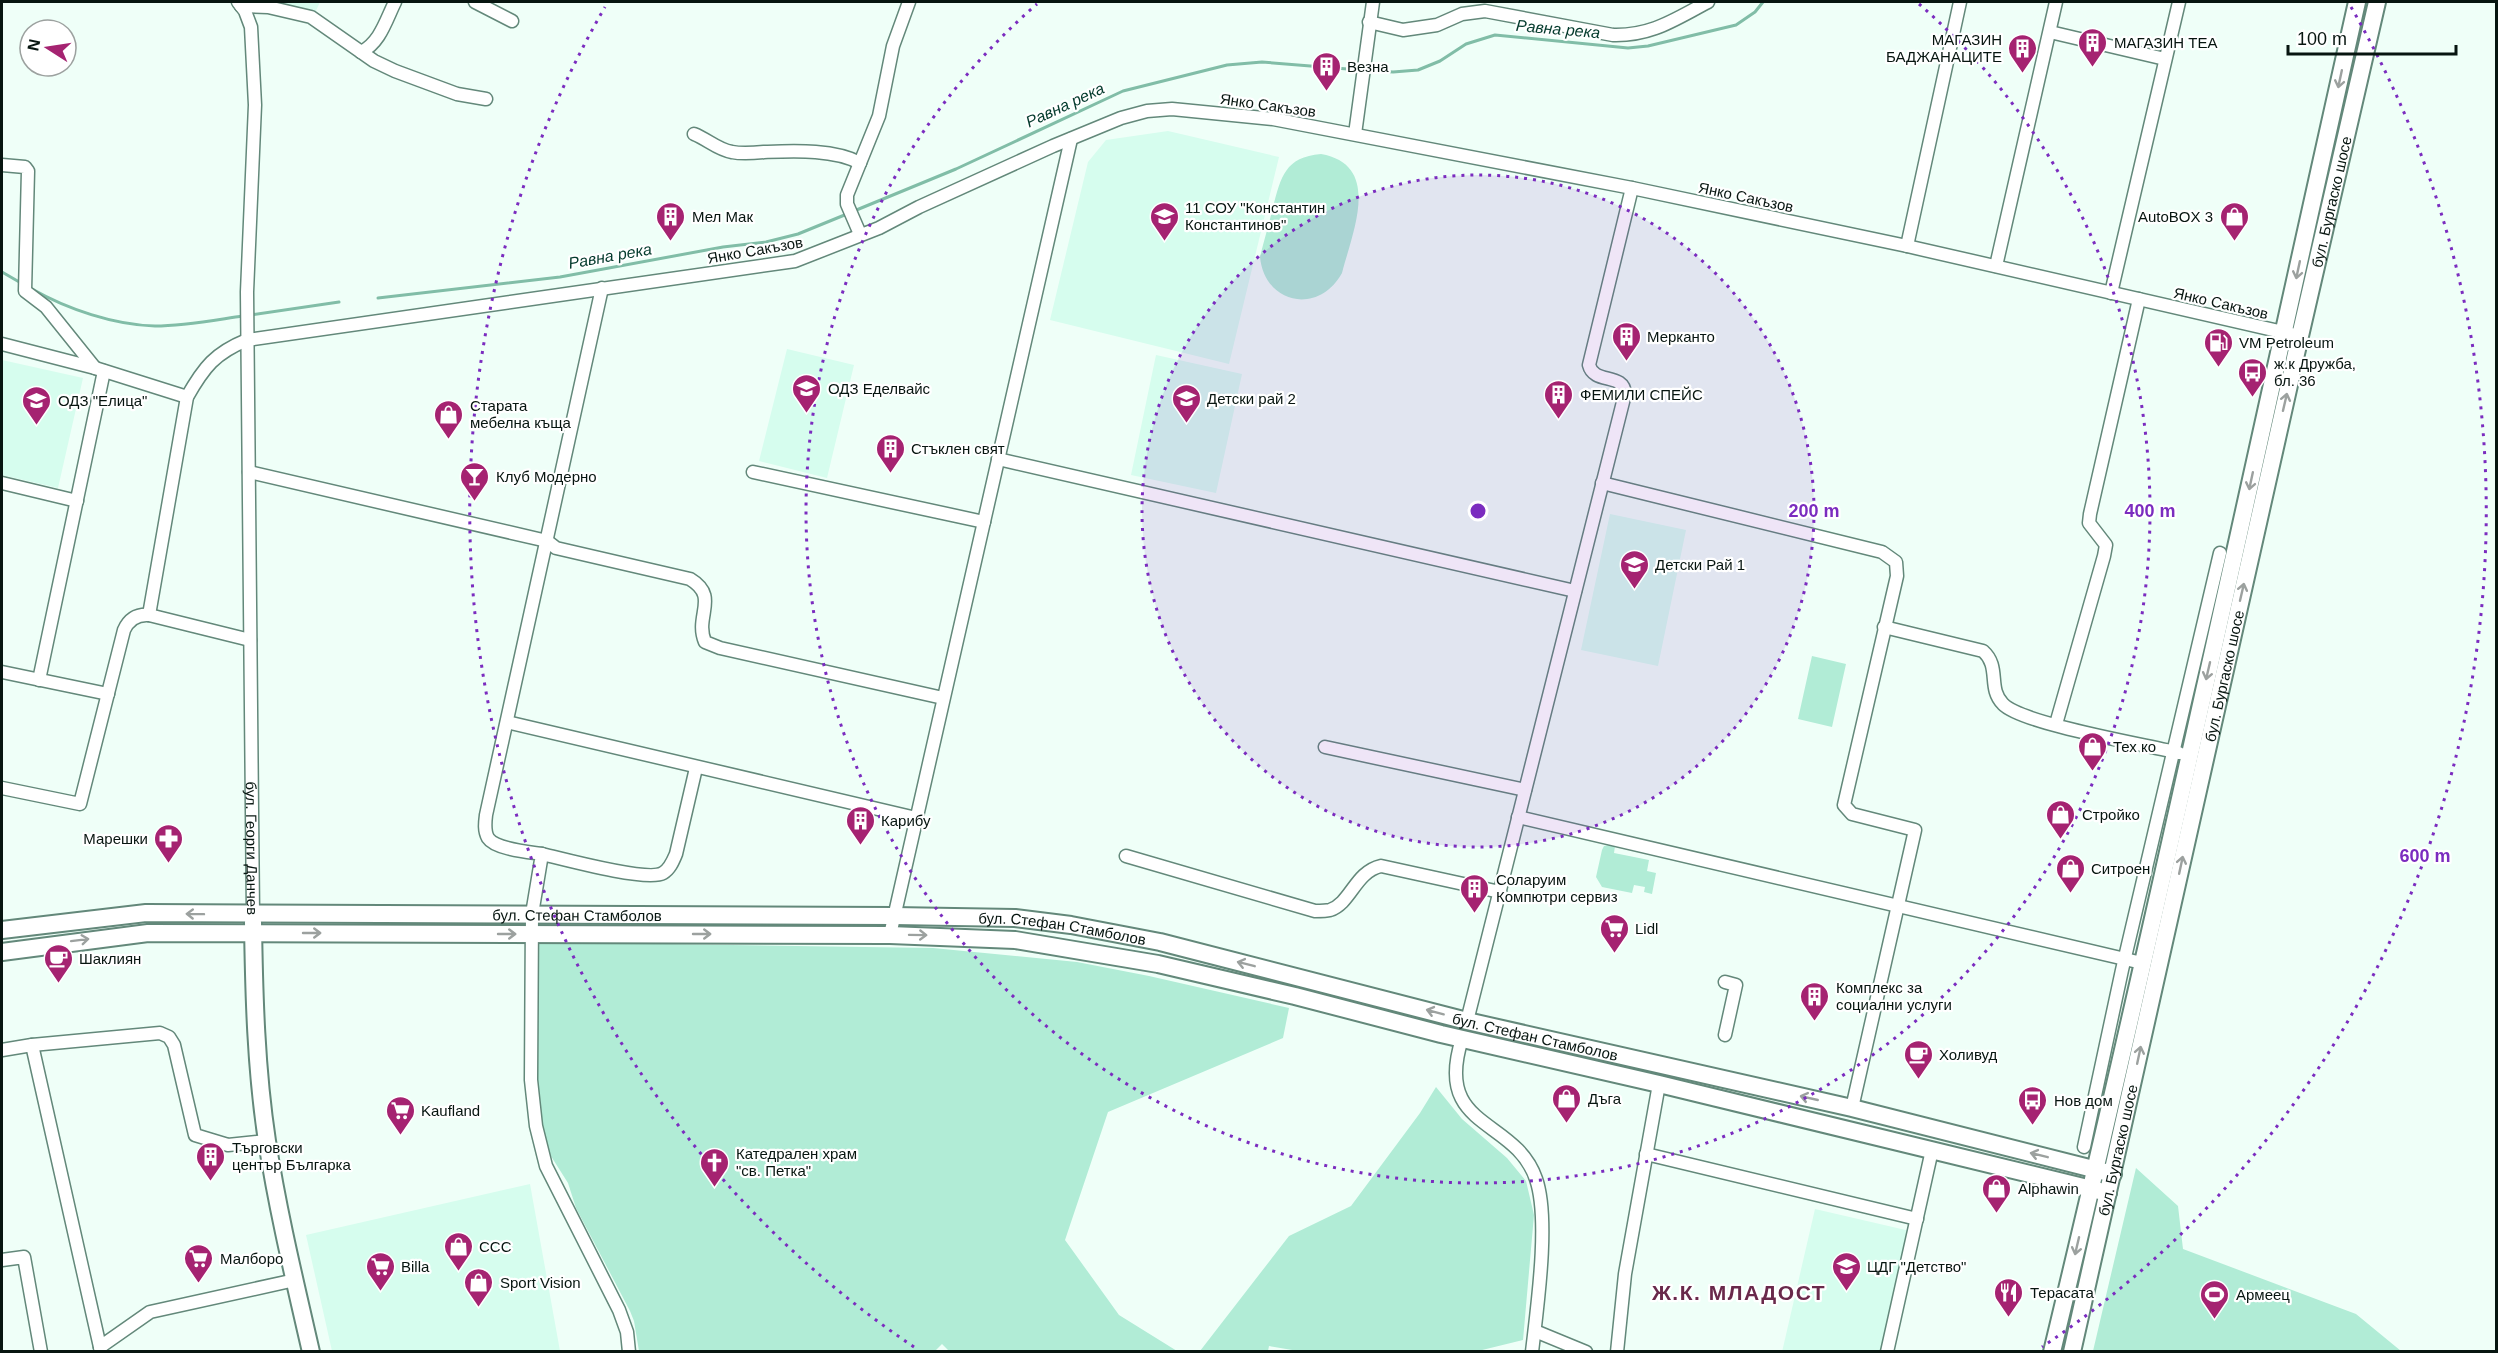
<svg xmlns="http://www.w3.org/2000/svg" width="2498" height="1353" font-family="Arial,sans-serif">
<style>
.built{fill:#d6fdee}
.green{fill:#b1ecd6}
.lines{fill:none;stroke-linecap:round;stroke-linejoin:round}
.stream{stroke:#81bda7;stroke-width:3}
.minor-casing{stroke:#63887a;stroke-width:15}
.secondary-casing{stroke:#63887a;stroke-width:20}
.minor{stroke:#fff;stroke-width:12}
.secondary{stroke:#fff;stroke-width:16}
.oneway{stroke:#9ca19f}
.ring{fill:none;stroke:#7b2cbf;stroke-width:3;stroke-dasharray:3 6}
.labels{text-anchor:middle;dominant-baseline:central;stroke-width:4.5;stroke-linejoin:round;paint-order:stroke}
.poi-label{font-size:15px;fill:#071510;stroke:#fff;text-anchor:start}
.street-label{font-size:15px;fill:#071510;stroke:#fff}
.water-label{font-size:16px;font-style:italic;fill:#033a2c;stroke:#fff}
.district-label{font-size:21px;font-weight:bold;letter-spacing:1.5px;fill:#69294b;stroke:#fff}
.centre{fill:#7b2cbf;stroke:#fff;stroke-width:3}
.ring-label{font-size:18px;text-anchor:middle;font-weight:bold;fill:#7b2cbf;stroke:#fff;stroke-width:4.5;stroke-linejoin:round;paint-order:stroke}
</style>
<rect width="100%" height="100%" fill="#effff8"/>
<path class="built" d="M266,2H320L315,13Z
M1168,131L1279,157L1229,364L1050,320L1088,162L1106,140Z
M787,349L854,365L827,478L759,461Z
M1156,355L1242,374L1216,493L1131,475Z
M2,360L83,378L58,488L2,475Z
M1610,514L1686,530L1658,666L1581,650Z
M530,1184L560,1351H332L306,1235Z
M1815,1209L1910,1231L1882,1351L1782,1352Z"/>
<path class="green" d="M1321,154C1383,165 1352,233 1342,273C1319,315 1265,305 1260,257C1264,240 1269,224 1273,207C1281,177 1285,157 1321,154Z
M1812,656L1846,664L1832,727L1798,719Z
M1610,845L1615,846L1614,853L1649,860L1647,871L1656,873L1652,894L1644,892L1645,887L1634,885L1632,893L1602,887L1596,877L1602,850L1604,846Z
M537,942L933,948L1077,962L1149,976L1289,1008L1283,1038L1108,1112L1065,1240L1119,1315L1177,1351L950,1352L942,1344L934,1352L639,1351L634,1321L630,1311L576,1208L568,1183L549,1153L542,1124L538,1088Z
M1436,1087L1462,1119L1507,1158L1526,1181L1534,1215L1523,1340L1474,1352H1304L1269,1346L1268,1351H1200L1289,1236L1351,1206L1420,1113Z
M2136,1168L2178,1206L2183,1249L2356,1314L2401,1351H2093Z"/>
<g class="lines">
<path class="stream" d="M1367,70L1393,72L1418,70L1440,61L1466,44L1495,35L1628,48L1648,46L1736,25L1755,12L1763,2
M854,211L956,169L1123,91L1227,65L1262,62L1360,70
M2,272L21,283
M32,289C67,309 114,325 155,326C184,326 215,320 243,316
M378,298L560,277L723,247L766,242L798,234L847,214
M250,315L339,302"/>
<defs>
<g id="minor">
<path id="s1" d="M238,2L245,11L251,27L255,105L247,292L253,915"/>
<path d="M475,2L512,21"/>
<path d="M241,6L268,7L311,17L374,61L395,71L457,94L486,99"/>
<path d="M1369,22L1403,30L1437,25L1462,14L1485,11L1613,35C1652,36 1675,19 1708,2"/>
<path d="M2050,32L2165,59"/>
<path d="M361,52C380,43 386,20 395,2"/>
<path d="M694,134C707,139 718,150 732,152C742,154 754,153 764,152C794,151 834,149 860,163"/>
<path d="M1355,134L1373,2"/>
<path d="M2,165L25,167L28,171L25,291L46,307L95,368"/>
<path d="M860,234L847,204V195L879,116L893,46L909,2"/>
<path d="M1907,246L1960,2"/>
<path d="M1996,266L2056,2"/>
<path d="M602,288L486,815C485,823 484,831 488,838C495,849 529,852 542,854L532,914L531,1080L536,1126L546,1166L619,1310L627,1332L629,1352"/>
<path d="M2111,293L2179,2"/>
<path d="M2,344L95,368L187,397"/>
<path d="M998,459L1575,591"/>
<path d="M249,472L547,541L556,548L690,579C720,597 694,616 705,642L720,648L943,698"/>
<path d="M753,472L984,522"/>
<path d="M2,483L77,501"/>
<path d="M1602,483L1882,552L1896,562L1897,576L1844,805L1852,814L1915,830L1852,1108"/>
<path d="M149,615L187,397C204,367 215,353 247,340L795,261L879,228L919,207L1053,146L1121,118L1147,111L1172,109L1273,119L1632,188L1907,246L2300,336"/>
<path d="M1884,627L1983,651C2001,667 1987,688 2003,704C2022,724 2147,745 2179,753"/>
<path d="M2,672L108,694"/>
<path d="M39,680L104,371"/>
<path d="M507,722L916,818"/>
<path d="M2056,724L2104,556L2106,545L2089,523L2090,514L2139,299"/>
<path d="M1325,747L1525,790"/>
<path d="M2,788L80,804L124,630C129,619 137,614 149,615L250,640"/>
<path d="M1518,817L2142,963"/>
<path d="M542,854C563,859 648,882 663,873C670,869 673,861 676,854L696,768"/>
<path d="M1126,856L1315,911C1320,911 1326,911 1330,910C1351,903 1355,872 1381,866L1500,892"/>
<path d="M890,935L1071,139"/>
<path d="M1467,1021L1625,394C1624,372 1594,385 1589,365L1632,188"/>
<path d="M1725,1035L1736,985L1725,982"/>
<path d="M1462,1039C1433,1130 1515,1117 1536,1179C1550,1219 1537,1308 1532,1352"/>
<path d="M32,1045L160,1033L169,1037L174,1045L195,1135L228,1145L267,1141"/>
<path d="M2,1050L32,1045L100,1347"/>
<path d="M2084,1147L2122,970L2220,553"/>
<path d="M1646,1154L1917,1219"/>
<path d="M2,1260L24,1257L41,1352"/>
<path d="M1535,1331L1586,1352"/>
<path d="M101,1352L100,1347L150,1312L295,1280"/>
<path d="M1617,1352L1625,1274L1659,1084"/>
<path d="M1887,1352L1932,1150"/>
</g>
<g id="secondary">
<path d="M253,922C254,995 256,1069 267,1141C278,1212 295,1282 311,1352"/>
<path id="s2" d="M2,930L146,913L894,916L1015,918L1071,925L1160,942L1467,1021L1852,1108L2113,1174"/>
<path d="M2,952L148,933L890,935L1015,940L1158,964L1295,996L1441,1034L1659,1084L2108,1193"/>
<path d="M2052,1352C2160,903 2256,452 2357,2"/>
<path id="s3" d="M2072,1352L2300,336L2377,2"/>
</g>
</defs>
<use href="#minor" class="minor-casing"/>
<use href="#secondary" class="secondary-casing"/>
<use href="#minor" class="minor"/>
<use href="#secondary" class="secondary"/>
</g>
<defs><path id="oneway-shaft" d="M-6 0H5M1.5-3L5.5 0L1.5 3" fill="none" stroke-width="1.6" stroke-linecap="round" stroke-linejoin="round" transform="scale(1.5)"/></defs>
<g class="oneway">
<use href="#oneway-shaft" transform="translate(2340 79) rotate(102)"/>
<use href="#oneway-shaft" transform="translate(2298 270) rotate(102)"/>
<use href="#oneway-shaft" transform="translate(2285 402) rotate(-77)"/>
<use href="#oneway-shaft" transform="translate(2251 481) rotate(102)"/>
<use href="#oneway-shaft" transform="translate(2242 592) rotate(-77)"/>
<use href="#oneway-shaft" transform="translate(2208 671) rotate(103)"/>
<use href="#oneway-shaft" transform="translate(2181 865) rotate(-78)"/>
<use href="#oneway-shaft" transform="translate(195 914) rotate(-179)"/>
<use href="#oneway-shaft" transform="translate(312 933)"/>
<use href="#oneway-shaft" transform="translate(507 934)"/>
<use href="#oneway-shaft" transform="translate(702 934)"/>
<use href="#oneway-shaft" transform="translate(918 935) rotate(1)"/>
<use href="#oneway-shaft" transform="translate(80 940) rotate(-7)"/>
<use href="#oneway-shaft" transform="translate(1246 964) rotate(-166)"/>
<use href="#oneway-shaft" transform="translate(1435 1012) rotate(-165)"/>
<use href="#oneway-shaft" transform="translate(2139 1055) rotate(-78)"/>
<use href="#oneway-shaft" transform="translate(1809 1098) rotate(-167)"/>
<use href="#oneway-shaft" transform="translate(2039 1155) rotate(-166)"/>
<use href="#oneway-shaft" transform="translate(2077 1246) rotate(103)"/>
</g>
<circle cx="1478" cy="511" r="336" fill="#7b2cbf" fill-opacity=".12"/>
<g class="ring">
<circle cx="1478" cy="511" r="336"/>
<path d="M1919 4A672 672 0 1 1 1037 4"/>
<path d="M914 1347A1008 1008 0 0 1 605 7M2351 7A1008 1008 0 0 1 2042 1347"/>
</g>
<defs>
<symbol id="building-pin" viewBox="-11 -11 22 30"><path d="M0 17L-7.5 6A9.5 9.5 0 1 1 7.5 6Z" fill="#a52371" stroke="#fff"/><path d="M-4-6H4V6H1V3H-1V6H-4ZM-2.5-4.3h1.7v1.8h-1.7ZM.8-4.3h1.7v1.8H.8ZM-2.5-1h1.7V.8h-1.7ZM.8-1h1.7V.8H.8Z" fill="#fff"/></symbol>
<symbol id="school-pin" viewBox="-11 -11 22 30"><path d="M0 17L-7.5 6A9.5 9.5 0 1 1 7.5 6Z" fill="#a52371" stroke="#fff"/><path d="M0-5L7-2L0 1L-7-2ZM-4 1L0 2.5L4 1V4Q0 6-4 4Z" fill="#fff"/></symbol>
<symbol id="shop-pin" viewBox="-11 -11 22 30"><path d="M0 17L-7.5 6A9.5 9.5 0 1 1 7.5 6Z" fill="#a52371" stroke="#fff"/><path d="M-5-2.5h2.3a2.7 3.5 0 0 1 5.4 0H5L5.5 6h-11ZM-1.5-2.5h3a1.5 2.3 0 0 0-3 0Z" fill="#fff"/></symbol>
<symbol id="fuel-pin" viewBox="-11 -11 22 30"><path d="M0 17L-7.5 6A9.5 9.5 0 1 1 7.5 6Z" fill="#a52371" stroke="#fff"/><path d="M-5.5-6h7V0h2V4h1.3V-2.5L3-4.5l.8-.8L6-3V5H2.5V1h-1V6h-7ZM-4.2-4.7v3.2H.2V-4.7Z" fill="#fff"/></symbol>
<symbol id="bus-pin" viewBox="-11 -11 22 30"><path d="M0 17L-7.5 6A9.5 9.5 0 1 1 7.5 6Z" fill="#a52371" stroke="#fff"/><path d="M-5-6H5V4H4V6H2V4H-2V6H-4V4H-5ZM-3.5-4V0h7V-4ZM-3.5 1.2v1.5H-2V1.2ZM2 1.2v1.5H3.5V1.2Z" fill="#fff"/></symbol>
<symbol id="bar-pin" viewBox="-11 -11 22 30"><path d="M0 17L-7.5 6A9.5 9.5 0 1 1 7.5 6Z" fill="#a52371" stroke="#fff"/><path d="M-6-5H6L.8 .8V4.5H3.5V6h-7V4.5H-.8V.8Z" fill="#fff"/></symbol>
<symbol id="pharmacy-pin" viewBox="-11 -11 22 30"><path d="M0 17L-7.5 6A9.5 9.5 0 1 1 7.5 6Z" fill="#a52371" stroke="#fff"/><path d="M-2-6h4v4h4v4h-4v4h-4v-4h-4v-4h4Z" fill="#fff"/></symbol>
<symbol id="supermarket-pin" viewBox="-11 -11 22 30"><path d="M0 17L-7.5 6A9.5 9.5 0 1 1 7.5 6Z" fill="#a52371" stroke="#fff"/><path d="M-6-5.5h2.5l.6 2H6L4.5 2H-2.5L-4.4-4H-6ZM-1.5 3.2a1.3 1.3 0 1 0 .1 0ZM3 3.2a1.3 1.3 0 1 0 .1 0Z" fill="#fff"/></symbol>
<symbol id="cafe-pin" viewBox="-11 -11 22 30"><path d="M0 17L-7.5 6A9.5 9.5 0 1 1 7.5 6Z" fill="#a52371" stroke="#fff"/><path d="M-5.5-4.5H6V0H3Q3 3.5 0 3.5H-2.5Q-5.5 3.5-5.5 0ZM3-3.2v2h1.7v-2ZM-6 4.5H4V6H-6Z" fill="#fff"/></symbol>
<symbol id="church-pin" viewBox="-11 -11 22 30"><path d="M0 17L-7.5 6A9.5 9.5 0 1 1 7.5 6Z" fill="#a52371" stroke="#fff"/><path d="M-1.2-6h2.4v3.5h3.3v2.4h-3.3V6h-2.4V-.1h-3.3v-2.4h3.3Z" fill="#fff"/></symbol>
<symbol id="restaurant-pin" viewBox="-11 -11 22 30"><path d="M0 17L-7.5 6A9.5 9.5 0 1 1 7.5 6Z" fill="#a52371" stroke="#fff"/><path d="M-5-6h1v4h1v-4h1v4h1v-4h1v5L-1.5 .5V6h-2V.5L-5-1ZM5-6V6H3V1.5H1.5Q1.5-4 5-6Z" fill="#fff"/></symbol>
<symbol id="stadium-pin" viewBox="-11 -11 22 30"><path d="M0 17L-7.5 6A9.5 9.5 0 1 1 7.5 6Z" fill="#a52371" stroke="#fff"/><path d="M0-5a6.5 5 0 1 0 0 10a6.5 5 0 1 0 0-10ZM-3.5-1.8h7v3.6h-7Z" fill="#fff"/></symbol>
</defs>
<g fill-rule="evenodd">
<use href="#building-pin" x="2076" y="26" width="33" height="45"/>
<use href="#building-pin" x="2006" y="32" width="33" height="45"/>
<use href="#building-pin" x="1310" y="50" width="33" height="45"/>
<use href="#building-pin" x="654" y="200" width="33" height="45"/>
<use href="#school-pin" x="1148" y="200" width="33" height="45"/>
<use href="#shop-pin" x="2218" y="200" width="33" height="45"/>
<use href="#building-pin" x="1610" y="320" width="33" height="45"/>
<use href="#fuel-pin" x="2202" y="326" width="33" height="45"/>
<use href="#bus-pin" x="2236" y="356" width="33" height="45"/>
<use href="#school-pin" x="790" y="372" width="33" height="45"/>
<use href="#building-pin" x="1542" y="378" width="33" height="45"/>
<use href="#school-pin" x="1170" y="382" width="33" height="45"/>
<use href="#school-pin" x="20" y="384" width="33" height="45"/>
<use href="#shop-pin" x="432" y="398" width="33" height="45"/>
<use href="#building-pin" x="874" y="432" width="33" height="45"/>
<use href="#bar-pin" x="458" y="460" width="33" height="45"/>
<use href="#school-pin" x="1618" y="548" width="33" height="45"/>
<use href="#shop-pin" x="2076" y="730" width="33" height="45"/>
<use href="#shop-pin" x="2044" y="798" width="33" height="45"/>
<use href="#building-pin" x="844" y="804" width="33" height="45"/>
<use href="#pharmacy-pin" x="152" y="822" width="33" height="45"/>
<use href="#shop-pin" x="2054" y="852" width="33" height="45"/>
<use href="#building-pin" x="1458" y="872" width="33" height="45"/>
<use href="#supermarket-pin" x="1598" y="912" width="33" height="45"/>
<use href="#cafe-pin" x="42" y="942" width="33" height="45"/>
<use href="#building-pin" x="1798" y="980" width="33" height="45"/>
<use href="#cafe-pin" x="1902" y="1038" width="33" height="45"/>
<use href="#shop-pin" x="1550" y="1082" width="33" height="45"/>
<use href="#bus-pin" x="2016" y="1084" width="33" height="45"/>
<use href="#supermarket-pin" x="384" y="1094" width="33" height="45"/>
<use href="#building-pin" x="194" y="1140" width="33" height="45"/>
<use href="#church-pin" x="698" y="1146" width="33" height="45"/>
<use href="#shop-pin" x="1980" y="1172" width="33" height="45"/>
<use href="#shop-pin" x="442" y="1230" width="33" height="45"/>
<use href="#supermarket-pin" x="182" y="1242" width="33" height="45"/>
<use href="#supermarket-pin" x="364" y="1250" width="33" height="45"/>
<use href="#school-pin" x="1830" y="1250" width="33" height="45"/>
<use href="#shop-pin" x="462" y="1266" width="33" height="45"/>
<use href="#restaurant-pin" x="1992" y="1276" width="33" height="45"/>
<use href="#stadium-pin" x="2198" y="1278" width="33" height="45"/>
</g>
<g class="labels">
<g class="poi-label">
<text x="2002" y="39" text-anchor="end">МАГАЗИН<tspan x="2002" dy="17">БАДЖАНАЦИТЕ</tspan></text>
<text x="2114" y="42">МАГАЗИН ТЕА</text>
<text x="1347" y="66">Везна</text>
<text x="1185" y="207">11 СОУ "Константин<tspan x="1185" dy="17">Константинов"</tspan></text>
<text x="692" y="216">Мел Мак</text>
<text x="2213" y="216" text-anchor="end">AutoBOX 3</text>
<text x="1647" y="336">Мерканто</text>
<text x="2239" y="342">VM Petroleum</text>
<text x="2274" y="363">ж.к Дружба,<tspan x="2274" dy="17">бл. 36</tspan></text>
<text x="828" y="388">ОДЗ Еделвайс</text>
<text x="1580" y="394">ФЕМИЛИ СПЕЙС</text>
<text x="1207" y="398">Детски рай 2</text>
<text x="58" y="400">ОДЗ "Елица"</text>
<text x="470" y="405">Старата<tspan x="470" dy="17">мебелна къща</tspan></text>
<text x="911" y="448">Стъклен свят</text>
<text x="496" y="476">Клуб Модерно</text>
<text x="1655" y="564">Детски Рай 1</text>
<text x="2113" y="746">Тех ко</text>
<text x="2082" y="814">Стройко</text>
<text x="881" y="820">Карибу</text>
<text x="148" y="838" text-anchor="end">Марешки</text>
<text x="2091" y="868">Ситроен</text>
<text x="1496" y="879">Соларуим<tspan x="1496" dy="17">Компютри сервиз</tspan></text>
<text x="1635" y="928">Lidl</text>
<text x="79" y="958">Шаклиян</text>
<text x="1836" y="987">Комплекс за<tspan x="1836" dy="17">социални услуги</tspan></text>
<text x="1939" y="1054">Холивуд</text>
<text x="1588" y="1098">Дъга</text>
<text x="2054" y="1100">Нов дом</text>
<text x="421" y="1110">Kaufland</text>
<text x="232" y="1147">Търговски<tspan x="232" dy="17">център Българка</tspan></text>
<text x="736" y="1153">Катедрален храм<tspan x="736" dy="17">"св. Петка"</tspan></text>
<text x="2018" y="1188">Alphawin</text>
<text x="479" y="1246">CCC</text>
<text x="220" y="1258">Малборо</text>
<text x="401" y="1266">Billa</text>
<text x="1867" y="1266">ЦДГ "Детство"</text>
<text x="500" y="1282">Sport Vision</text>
<text x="2030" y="1292">Терасата</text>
<text x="2236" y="1294">Армеец</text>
</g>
<g class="street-label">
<text transform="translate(1268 105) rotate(8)">Янко Сакъзов</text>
<text transform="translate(1746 197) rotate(12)">Янко Сакъзов</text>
<text stroke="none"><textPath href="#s3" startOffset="1179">бул. Бургаско шосе</textPath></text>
<text transform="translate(755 250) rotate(-10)">Янко Сакъзов</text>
<text transform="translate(2221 303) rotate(13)">Янко Сакъзов</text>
<text stroke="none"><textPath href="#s3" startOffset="693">бул. Бургаско шосе</textPath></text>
<text stroke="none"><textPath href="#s1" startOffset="850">бул. Георги Данчев</textPath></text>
<text stroke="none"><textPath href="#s2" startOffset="576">бул. Стефан Стамболов</textPath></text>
<text stroke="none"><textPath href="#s2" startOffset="1062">бул. Стефан Стамболов</textPath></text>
<text stroke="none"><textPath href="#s2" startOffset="1548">бул. Стефан Стамболов</textPath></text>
<text stroke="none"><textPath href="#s3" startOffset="207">бул. Бургаско шосе</textPath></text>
</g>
<g class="water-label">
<text transform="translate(1558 29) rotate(5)">Равна река</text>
<text transform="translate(1065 105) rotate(-25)">Равна река</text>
<text transform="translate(610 256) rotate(-10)">Равна река</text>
</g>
<g class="district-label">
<text x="1739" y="1292">Ж.К. МЛАДОСТ</text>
</g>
</g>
<circle cx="1478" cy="511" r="9" class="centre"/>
<g class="ring-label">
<text x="1814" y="517">200 m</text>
<text x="2150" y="517">400 m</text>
<text x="2425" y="862">600 m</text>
</g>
<rect width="2498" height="1353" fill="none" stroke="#071510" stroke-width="6"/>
<g transform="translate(48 48) rotate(282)"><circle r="28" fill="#ffffff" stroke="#9ca19f" stroke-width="1.5"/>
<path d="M0-4.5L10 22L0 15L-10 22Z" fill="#a52371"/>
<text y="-9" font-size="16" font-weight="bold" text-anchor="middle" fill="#071510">N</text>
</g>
<path d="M2288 45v9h168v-9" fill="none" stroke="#071510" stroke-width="3"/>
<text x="2297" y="45" font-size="18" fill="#071510" stroke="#ffffff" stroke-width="4.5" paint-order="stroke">100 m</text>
</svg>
